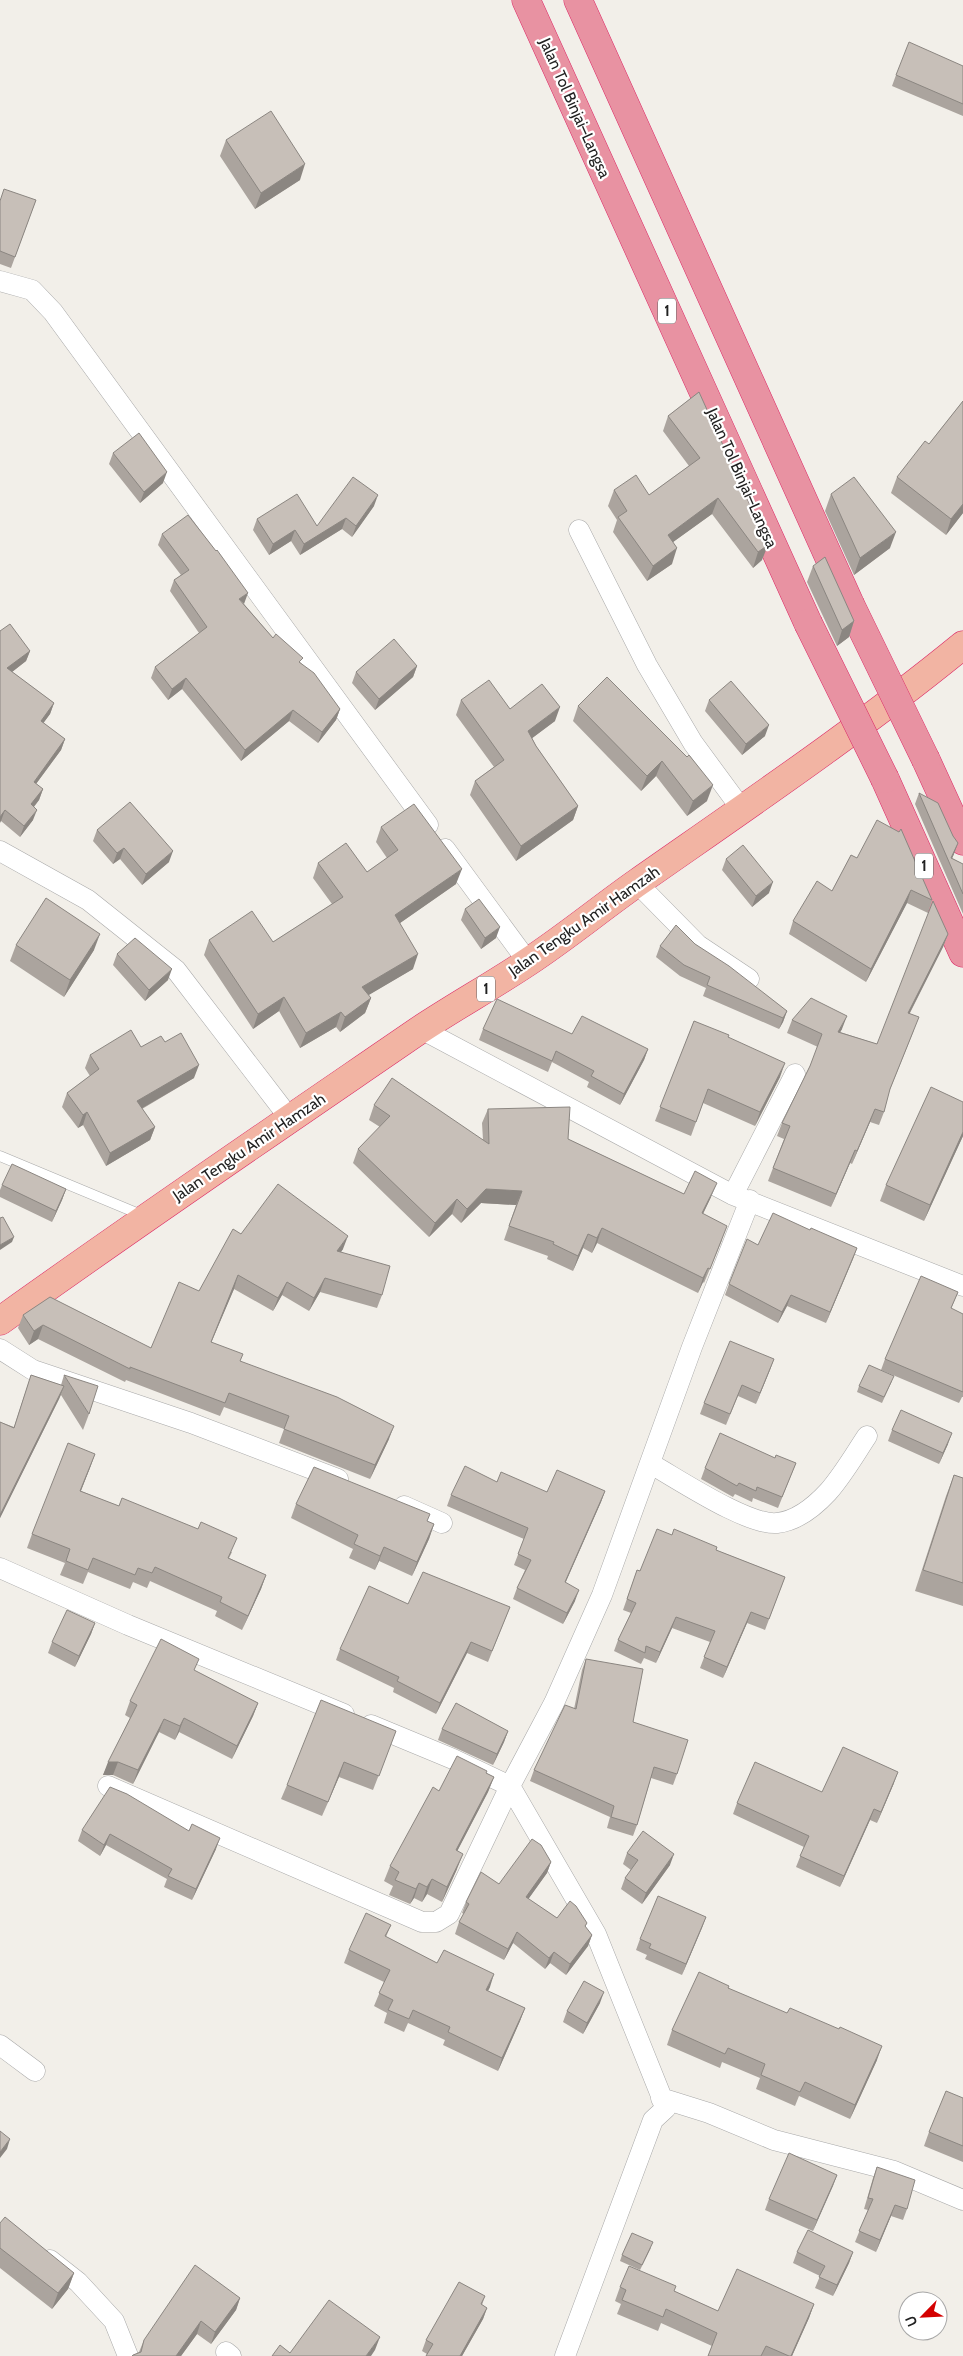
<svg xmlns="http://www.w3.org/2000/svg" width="963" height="2356" font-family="Cabin,sans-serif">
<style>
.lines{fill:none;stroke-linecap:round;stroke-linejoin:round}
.service-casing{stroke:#a9a9a9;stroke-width:11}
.minor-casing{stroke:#a9a9a9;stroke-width:21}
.trunk-casing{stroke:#dc2a67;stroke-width:29}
.motorway-casing{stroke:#dc2a67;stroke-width:29}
.service{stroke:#fff;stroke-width:10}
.minor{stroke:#fff;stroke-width:20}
.trunk{stroke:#f2b4a3;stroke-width:28}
.motorway{stroke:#e892a2;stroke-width:28}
.motorway-bridge-casing{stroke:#dc2a67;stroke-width:29;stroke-linecap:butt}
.motorway-bridge{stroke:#e892a2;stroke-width:28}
.wall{fill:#aba49e}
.shaded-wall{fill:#8b8681}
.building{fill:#c7bfb8;stroke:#8b8681}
.labels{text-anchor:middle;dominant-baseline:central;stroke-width:4.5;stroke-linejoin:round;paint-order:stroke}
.shield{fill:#fff;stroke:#646464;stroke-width:1}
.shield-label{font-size:15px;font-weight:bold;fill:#222}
.street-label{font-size:16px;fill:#222;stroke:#fff}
</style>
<rect width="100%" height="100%" fill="#f2efe9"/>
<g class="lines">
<defs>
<path id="service" d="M0,1156L144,1216"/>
<path id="minor" d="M0,281L32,290L53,312L428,825
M579,530L647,665L693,743L743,811
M445,849L528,962
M0,851L88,900L176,970L291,1120
M637,883L698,945L749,979
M421,1029L733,1195L963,1286
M733,1195L795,1074
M0,1349L33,1370L191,1423L338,1479
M651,1464C678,1479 748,1526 777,1523C797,1521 815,1506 828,1492C843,1475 855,1454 867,1436
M404,1506L442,1523
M0,1568L128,1625L344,1714
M371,1725L453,1759L510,1786L596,1934L666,2108
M108,1786L422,1922H436L449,1914L510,1786L554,1703L602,1595L692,1347L750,1200
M0,2045L35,2071
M665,2106L661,2098L709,2113L774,2140L894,2171L963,2200
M50,2260L78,2282L114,2321L128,2356
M226,2352L231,2356
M565,2356L653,2120L666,2108"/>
<path id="trunk" d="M0,1321C138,1222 278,1127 418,1031C454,1007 492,986 528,962C566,937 601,908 638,882C748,805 859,730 963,645"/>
<path id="motorway" d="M526,0L808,623
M578,0L850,604
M926,760L963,841
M885,779L963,953"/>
</defs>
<use href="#service" class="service-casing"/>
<use href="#minor" class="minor-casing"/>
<use href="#trunk" class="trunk-casing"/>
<use href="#motorway" class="motorway-casing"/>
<use href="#service" class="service"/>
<use href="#minor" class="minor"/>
<use href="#trunk" class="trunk"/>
<use href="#motorway" class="motorway"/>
<defs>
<path id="motorway-bridge" d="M850,604L926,760
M808,623L885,779"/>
</defs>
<use href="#motorway-bridge" class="motorway-bridge-casing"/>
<use href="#motorway-bridge" class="motorway-bridge"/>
</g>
<path class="wall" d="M963,66V116L892,86L896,75Z
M226,140L300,180L255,209L220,156Z
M36,200L11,268L0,264V201Z
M699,392L762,560L753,568L712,514L673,542L672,564L647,581L613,532L617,520L608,506L614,490L649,495L689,466L663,431L668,416Z
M963,401V513L946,535L891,493L897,477L929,444Z
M113,453L163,483L140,503L109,464Z
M831,494L890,548L854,575L825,511Z
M374,506L352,537L342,529L300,555L291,541L269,555L253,530L257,519L317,526Z
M162,534L244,604L273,638L301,663L340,709L336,720L318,743L289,721L241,761L182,689L168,700L151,678L155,667L199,633L170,591L174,580L181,575L158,545Z
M813,566L854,621L849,637L837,646L807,582Z
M0,631L30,651L26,661L12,672L54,703L50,714L43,723L65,739L61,750L36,784L43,789L39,800L34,807L33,820L20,837L1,821Z
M417,666L413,677L375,710L352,683L356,672Z
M607,677L707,801L687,816L656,776L641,791L573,721L578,706Z
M461,700L510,709L555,721L532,738L536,746L578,806L573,820L516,861L470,795L475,781L494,767L456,715Z
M709,700L765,736L742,755L705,711Z
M919,793L954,854L952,858L963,864V914L915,804Z
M381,827L456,884L400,923L413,969L368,995L371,998L365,1013L340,1032L336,1027L300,1048L279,1011L253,1029L204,955L209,940L273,942L332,904L313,878L318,863L367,872L387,858L376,842Z
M97,830L169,862L142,885L120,859L113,864L93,841Z
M851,855L932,900L928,913L907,903L866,982L789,934L793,921L832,891Z
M726,859L769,893L752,907L722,870Z
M465,909L496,938L481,949L461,920Z
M948,934L943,947L910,1013L914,1030L889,1092L884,1112L879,1125L870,1122L852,1164L850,1163L831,1207L768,1181L784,1139L777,1136L782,1123L810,1066L818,1047L787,1033L792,1020L842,1029L840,1032L877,1044Z
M695,944L787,1011L783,1022L779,1029L703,996L706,988L680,976L656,957L660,946Z
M16,945L94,950L64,997L10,961Z
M117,954L168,980L145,1001L113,965Z
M694,1021L728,1037L780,1077L755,1126L703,1103L691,1136L655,1121Z
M483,1029L572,1034L648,1049L644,1060L620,1105L587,1087L589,1082L552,1062L548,1072L479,1040Z
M165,1042L194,1078L142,1109L155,1127L150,1140L106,1166L83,1125L78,1128L62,1107L67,1093L90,1076L85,1068L90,1055L141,1047Z
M963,1102V1136L924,1221L880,1201L886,1185Z
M374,1105L483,1140L482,1123L488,1109L568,1139L684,1194L711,1197L703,1214L722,1240L704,1283L703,1282L698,1293L597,1243L592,1253L583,1248L573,1271L547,1259L548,1256L504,1240L516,1205L481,1203L461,1223L452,1214L429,1237L353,1163L358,1149L380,1127L369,1120Z
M2,1185L66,1189L62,1200L52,1222L0,1197V1190Z
M810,1230L857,1248L826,1323L787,1306L778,1323L725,1295L729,1284L758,1245Z
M241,1234L343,1249L341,1252L382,1295L377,1308L320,1292L309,1311L282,1295L273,1311L234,1289L211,1342L240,1361L389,1439L370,1479L279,1443L284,1429L224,1407L220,1416L126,1380L125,1382L38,1339L29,1345L18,1328L23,1315L151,1348L199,1291Z
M958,1292L951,1309L963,1314V1397H962L959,1403L881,1370L885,1359Z
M774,1359L756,1404L738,1396L726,1425L700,1414L704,1403Z
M31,1375L61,1385L64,1375L89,1414L83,1430L61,1395L0,1518V1422L14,1427Z
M892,1381L882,1403L857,1392L859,1386Z
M892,1430L948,1444L939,1464L888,1441Z
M95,1454L81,1491L232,1552L229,1558L266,1575L261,1589L242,1630L215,1616L217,1611L150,1581L147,1588L133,1582L130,1589L88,1572L83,1584L60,1575L65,1563L27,1548L32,1534Z
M775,1458L796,1463L778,1508L753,1498L752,1502L735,1494L733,1497L701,1479L705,1468Z
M954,1475L963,1478V1606L915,1591L946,1496Z
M497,1482L547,1492L605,1491L601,1502L565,1583L575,1601L563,1624L513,1599L517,1588L525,1570L514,1565L524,1539L447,1506L451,1495Z
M296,1504L428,1522L434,1524L429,1539L412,1576L379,1561L375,1570L349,1558L353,1549L291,1518Z
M672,1535L716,1550L785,1577L765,1630L747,1623L723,1678L700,1668L710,1642L672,1628L656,1663L644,1658L641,1664L614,1651L618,1640L631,1613L623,1610L637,1570L640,1571Z
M408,1604L510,1607L488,1662L467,1653L436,1714L393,1692L394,1688L336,1660L340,1649Z
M95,1623L91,1634L75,1667L48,1653L52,1642Z
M586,1659L633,1722L677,1774L673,1785L651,1778L637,1825L633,1836L607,1828L610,1817L530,1781L534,1770L574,1709L582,1670Z
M195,1671L258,1703L253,1716L232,1759L179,1732L175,1740L159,1732L133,1784L113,1775H103L130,1718L125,1715L130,1701Z
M442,1729L508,1731L504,1742L493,1765L438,1740Z
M396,1731L373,1790L339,1777L322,1816L281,1799L287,1785Z
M486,1773L494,1777L488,1792L457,1851V1869L442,1902L427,1894L422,1902L414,1898L410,1904L389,1895L393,1886L384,1881L390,1866L439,1791Z
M894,1783L877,1823L870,1820L840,1887L796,1867L804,1847L733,1814L737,1803Z
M82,1830L216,1849L192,1900L164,1887L167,1879L106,1845L100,1856L78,1841Z
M627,1853L670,1865L642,1904L621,1889L625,1878L631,1870L623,1864Z
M551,1862L547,1873L528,1899L557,1918L587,1923L585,1927L592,1935L588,1946L566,1975L550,1963L545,1969L513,1943L504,1960L455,1934L459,1922L464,1914L462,1913L466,1902L499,1884Z
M706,1917L682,1975L645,1959L647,1955L636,1950L640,1939Z
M391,1925L386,1937L437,1963L490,1987L488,1991L525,2008L520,2021L498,2071L443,2045L445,2040L408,2023L404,2032L384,2023L387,2013L374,2006L384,1982L344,1963L349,1950Z
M728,1988L877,2060L850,2119L799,2096L795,2106L756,2089L760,2078L722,2062L720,2068L667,2045L672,2030Z
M600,2003L583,2034L563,2022L567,2011Z
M963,2098V2162L924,2146L929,2132Z
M877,2167L907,2209L903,2220L891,2216L876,2252L855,2242L868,2210L864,2209L873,2178Z
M837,2175L813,2231L765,2210L769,2199Z
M0,2223L74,2273L68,2289L52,2309L0,2268Z
M651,2248L640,2270L620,2261L622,2255Z
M797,2252H853L849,2263L833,2296L815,2288L820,2276L793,2263Z
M620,2287L674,2291L718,2311L814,2304L809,2318L792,2356H708L712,2346L661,2323L658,2331L617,2314L621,2304L615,2301Z
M485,2296L482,2305L487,2308L483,2319L462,2356H426L427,2354L422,2351L426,2340Z
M240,2298L236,2310L211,2344L197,2334L181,2356H132L139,2352L144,2340Z"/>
<path class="shaded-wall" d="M305,164L300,180L255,209L261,193Z
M167,472L163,483L140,503L144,492Z
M378,495L374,506L352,537L356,526Z
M718,498L712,514L662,550L668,535Z
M963,504V513L946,535L951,519Z
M346,518L342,529L300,555L304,544Z
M295,530L291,541L269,555L273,544Z
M896,532L890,548L854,575L860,558Z
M768,545L762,560L753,568L758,552Z
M677,548L672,564L647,581L653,566Z
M248,593L244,604L239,599Z
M854,621L849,637L837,646L842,630Z
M30,651L26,661L3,679L7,668Z
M417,666L413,677L375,710L379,699Z
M186,678L182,689L168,700L172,689Z
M54,703L50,714L37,732L41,721Z
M560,707L555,721L523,745L528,731Z
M340,709L336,720L318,743L322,732Z
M293,710L289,721L241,761L245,750Z
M769,725L765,736L742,755L746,744Z
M65,739L61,750L30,792L34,782Z
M662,761L656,776L641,791L647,776Z
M713,785L707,801L687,816L693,801Z
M43,789L39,800L27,815L31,804Z
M578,806L573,820L516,861L521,846Z
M5,810L1,821L0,823V817Z
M37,810L33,820L20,837L24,826Z
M958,843L954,854L950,863L951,858Z
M124,848L120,859L113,864L117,853Z
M173,851L169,862L142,885L146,874Z
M462,869L456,884L390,930L395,915Z
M773,882L769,893L752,907L756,896Z
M911,890L907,903L866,982L871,969Z
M500,927L496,938L481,949L485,938Z
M100,934L94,950L64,997L70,980Z
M948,934L943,947L903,1026L908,1013Z
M418,954L413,969L357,1002L362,987Z
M172,969L168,980L145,1001L149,990Z
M284,997L279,1011L253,1029L258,1014Z
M371,998L365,1013L340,1032L345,1017Z
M787,1011L783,1022L779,1029L783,1018Z
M341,1012L336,1027L300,1048L306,1033Z
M847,1016L842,1029L833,1045L838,1032Z
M648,1049L644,1060L620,1105L624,1094Z
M785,1063L780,1077L755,1126L760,1112Z
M199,1065L194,1078L132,1114L137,1101Z
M875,1109L870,1122L852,1164L857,1151Z
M87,1112L83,1125L78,1128L83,1115Z
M155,1127L150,1140L106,1166L110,1153Z
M963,1132V1136L924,1221L930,1205Z
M855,1150L850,1163L831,1207L836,1194Z
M717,1183L711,1197L696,1228L702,1213Z
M66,1189L62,1200L52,1222L56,1211Z
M486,1189L522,1191L516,1205L481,1203L461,1223L467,1209Z
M457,1199L452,1214L429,1237L435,1223Z
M602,1228L597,1243L592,1253L597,1238Z
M588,1234L583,1248L573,1271L578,1256Z
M348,1236L343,1249L332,1264L337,1251Z
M14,1237L12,1242L0,1250V1245Z
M857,1248L853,1259L826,1323L830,1312Z
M708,1268L703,1282L698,1293L703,1278Z
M238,1275L234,1289L206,1355L211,1342Z
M325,1278L320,1292L309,1311L314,1298Z
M287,1282L282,1295L273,1311L278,1298Z
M791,1295L787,1306L778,1323L782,1312Z
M43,1325L38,1339L29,1345L34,1331Z
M774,1359L770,1370L756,1404L760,1393Z
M64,1386L59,1399L0,1518V1515Z
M394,1426L389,1439L370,1479L375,1465Z
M952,1433L948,1444L939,1464L943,1453Z
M95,1454L90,1468L75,1505L80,1491Z
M605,1491L601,1502L561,1593L565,1582Z
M434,1524L429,1539L412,1576L417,1562Z
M384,1547L379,1561L375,1570L380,1556Z
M266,1575L261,1589L242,1630L248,1616Z
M579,1590L575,1601L563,1624L567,1613Z
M751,1612L747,1623L723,1678L727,1667Z
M676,1617L672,1628L656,1663L660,1652Z
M95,1623L91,1634L75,1667L79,1656Z
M471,1642L467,1653L436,1714L440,1703Z
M258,1703L253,1716L232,1759L237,1746Z
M184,1718L179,1732L175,1740L180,1726Z
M164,1719L159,1732L133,1784L138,1770Z
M508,1731L504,1742L493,1765L497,1754Z
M108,1762H118L113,1775H103Z
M344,1762L339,1777L322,1816L328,1802Z
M898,1772L894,1783L877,1823L881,1812Z
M494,1777L488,1792L450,1865L456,1850Z
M874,1809L870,1820L840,1887L844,1876Z
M110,1834L106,1845L100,1856L104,1845Z
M220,1838L216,1849L192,1900L196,1889Z
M463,1854L457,1869L442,1902L447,1887Z
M674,1854L670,1865L642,1904L646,1893Z
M551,1862L547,1873L522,1908L526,1897Z
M432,1879L427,1894L422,1902L427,1887Z
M419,1883L414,1898L410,1904L416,1889Z
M706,1917L702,1928L682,1975L686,1964Z
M517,1932L513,1943L504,1960L508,1949Z
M592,1935L588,1946L566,1975L570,1964Z
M554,1952L550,1963L545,1969L549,1958Z
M494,1974L490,1987L481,2003L486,1990Z
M604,1992L600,2003L583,2034L587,2023Z
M525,2008L520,2021L498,2071L502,2058Z
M882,2046L877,2060L850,2119L855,2105Z
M10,2139L7,2149L0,2158V2152Z
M837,2175L833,2186L813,2231L817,2220Z
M895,2205L891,2216L876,2252L880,2240Z
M853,2252L849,2263L833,2296L837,2285Z
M74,2273L68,2289L52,2309L58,2293Z
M240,2298L236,2310L211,2344L215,2332Z
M814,2304L809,2318L792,2356H791Z
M487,2308L483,2319L462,2356H460Z
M201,2321L197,2334L181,2356H176Z
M380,2337L375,2350L371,2356H366Z"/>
<path class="building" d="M909,42L963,66V104L896,75Z
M271,111L305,164L261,193L226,140Z
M4,189L36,200L15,257L0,251V201Z
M699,392L768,545L758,552L718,498L668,535L677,548L653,566L618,517L627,511L614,490L636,475L649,495L700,458L668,416Z
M963,401V504L951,519L897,477L925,441L929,444Z
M139,433L167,472L144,492L113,453Z
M353,477L378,495L356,526L346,518L304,544L295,530L273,544L257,519L297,494L317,526Z
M854,477L896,532L860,558L831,494Z
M188,515L216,551L217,550L248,593L239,599L273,638L276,634L303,658L299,662L314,673L340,709L322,732L293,710L245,750L186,678L172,689L155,667L207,627L174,580L189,570L162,534Z
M825,557L854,621L842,630L813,566Z
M10,624L30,651L7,668L54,703L41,721L65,739L34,782L43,789L31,804L37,810L24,826L5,810L0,817V631Z
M394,639L417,666L379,699L356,672Z
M607,677L687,757L689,755L713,785L693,801L662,761L647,776L578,706Z
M489,680L510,709L542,684L560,707L528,731L536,746L578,806L521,846L475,781L504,760L461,700Z
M731,681L769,725L746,744L709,700Z
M919,793L938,803L953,836L958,843L951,858L963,864V894Z
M130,802L173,851L146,874L124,848L117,853L97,830Z
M414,804L462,869L395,915L418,954L362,987L371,998L345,1017L341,1012L306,1033L284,997L258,1014L209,940L252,911L273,942L343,897L318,863L346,843L367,872L398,850L381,827Z
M877,820L899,832L901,829L932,900L911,890L871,969L793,921L817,881L832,891L851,855L857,858Z
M743,845L773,882L756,896L726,859Z
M46,898L100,934L70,980L16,945Z
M479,899L500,927L485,938L465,909Z
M933,901L948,934L908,1013L919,1017L890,1089L884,1112L875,1109L857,1151L855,1150L836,1194L773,1168L790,1126L782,1123L810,1066L822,1034L792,1020L811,998L847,1016L838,1032L877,1044Z
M676,925L695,944L729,966L787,1011L783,1018L707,985L710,977L684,965L660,946Z
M135,938L172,969L149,990L117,954Z
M497,999L572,1034L582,1016L648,1049L624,1094L591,1076L594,1071L556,1051L552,1061L483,1029Z
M694,1021L729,1035L728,1037L785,1063L760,1112L708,1089L696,1122L660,1107Z
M131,1030L141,1047L161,1036L165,1042L181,1033L199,1065L137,1101L155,1127L110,1153L87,1112L83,1115L67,1093L99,1069L90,1055Z
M392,1078L489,1144L488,1109L570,1107L568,1139L684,1194L695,1171L717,1183L702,1213L727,1226L710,1269L708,1268L703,1278L602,1228L597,1238L588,1234L578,1256L553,1244L554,1242L509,1226L522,1191L486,1189L467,1209L457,1199L435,1223L358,1149L390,1116L374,1105Z
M931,1087L963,1102V1132L930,1205L886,1185Z
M12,1164L66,1189L56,1211L2,1185Z
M278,1184L348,1236L337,1251L390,1266L382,1295L325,1278L314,1298L287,1282L278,1298L238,1275L211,1342L243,1354L240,1361L337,1397L394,1426L375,1465L284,1429L289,1416L229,1393L225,1403L130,1367V1369L43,1325L34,1331L23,1315L50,1297L151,1348L179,1282L199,1291L233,1229L241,1234Z
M773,1213L810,1230L811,1228L857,1248L830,1312L791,1295L782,1312L729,1284L747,1239L758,1245Z
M3,1217L14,1237L0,1245V1218Z
M921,1276L958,1292L951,1308L963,1314V1392L885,1359Z
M730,1341L774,1359L760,1393L742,1385L730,1414L704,1403Z
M869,1365L894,1376L884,1397L859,1386Z
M31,1375L64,1386L0,1515V1422L14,1428Z
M64,1375L98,1386L89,1414Z
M901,1410L952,1433L943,1453L892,1430Z
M720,1433L775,1458L776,1455L796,1463L782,1497L757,1487L756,1491L739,1483L737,1486L705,1468Z
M68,1443L95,1454L80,1491L119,1506L122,1498L198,1529L201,1522L237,1538L228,1558L266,1575L248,1616L220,1602L222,1597L155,1567L152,1573L138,1568L135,1575L93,1558L88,1570L66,1561L70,1549L32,1534Z
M465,1466L497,1482L501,1472L547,1492L557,1470L605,1491L565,1582L579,1590L567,1613L517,1588L531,1560L518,1554L528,1528L451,1495Z
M314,1467L430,1514L427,1521L434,1524L417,1562L384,1547L380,1556L354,1544L358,1535L296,1504Z
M954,1475L963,1478V1583L923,1570Z
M657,1529L672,1535L674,1529L717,1547L716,1550L785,1577L769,1619L751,1612L727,1667L704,1657L715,1631L676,1617L660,1652L646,1646L645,1653L618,1640L636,1603L627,1599L637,1570L640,1571Z
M423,1572L510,1607L492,1651L471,1642L440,1703L397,1681L399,1677L340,1649L369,1586L408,1604Z
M67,1610L95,1623L79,1656L52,1642Z
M161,1639L199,1659L194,1670L258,1703L237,1746L184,1718L180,1726L164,1719L138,1770L118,1762H108L137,1705L130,1701Z
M586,1659L643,1669L633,1722L688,1740L677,1774L654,1767L637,1825L611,1817L614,1806L534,1770L565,1705L576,1709Z
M321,1700L396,1731L379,1776L344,1762L328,1802L287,1785Z
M456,1703L508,1731L497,1754L442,1729Z
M843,1747L898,1772L881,1812L874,1809L844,1876L800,1856L809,1836L737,1803L755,1762L822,1792Z
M457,1756L487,1771L486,1773L494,1777L456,1850L463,1854L447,1887L432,1879L427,1887L419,1883L416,1889L395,1880L399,1872L390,1866L433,1787L439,1791Z
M110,1787L127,1794L189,1831L192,1824L220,1838L196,1889L168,1876L172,1869L110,1834L104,1845L82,1830Z
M643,1831L674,1854L646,1893L625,1878L638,1860L627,1853Z
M532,1839L541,1845L551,1862L526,1897L557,1918L570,1901L576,1906L587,1923L585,1926L592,1935L570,1964L554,1952L549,1958L517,1932L508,1949L459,1922L469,1904L466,1902L481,1872L499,1884Z
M658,1896L706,1917L686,1964L649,1948L651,1944L640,1939Z
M366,1913L391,1925L385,1936L437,1963L444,1950L494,1974L486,1990L525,2008L502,2058L448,2032L450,2027L413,2010L409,2019L388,2010L393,2000L379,1993L390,1970L349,1950Z
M699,1972L729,1986L728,1988L787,2013L790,2008L839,2029L840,2027L882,2046L855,2105L805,2082L800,2092L761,2075L765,2064L728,2048L725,2054L672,2030Z
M584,1981L604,1992L587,2023L567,2011Z
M946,2091L963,2098V2146L929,2132Z
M0,2131L10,2139L0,2152Z
M789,2153L837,2175L817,2220L769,2199Z
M877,2167L915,2180L907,2209L895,2205L880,2240L859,2231L873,2199L868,2198Z
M5,2217L74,2273L58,2293L0,2248V2223Z
M808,2230L853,2252L837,2285L819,2277L825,2266L797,2252Z
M632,2233L653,2242L642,2265L622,2255Z
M195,2265L240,2298L215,2332L201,2321L176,2356H132L133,2355L141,2352L144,2340Z
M629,2266L676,2286L674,2291L718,2311L737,2269L814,2304L791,2356H789L766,2346L761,2356H708L717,2333L666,2309L663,2317L622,2300L626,2290L620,2287Z
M459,2282L485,2296L481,2304L487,2308L460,2356H426L433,2344L426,2340Z
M329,2300L380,2337L366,2356H272L280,2345L290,2353Z"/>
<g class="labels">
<g class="shield">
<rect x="658" y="298.5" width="18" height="25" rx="4"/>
<rect x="915" y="853.5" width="18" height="25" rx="4"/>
<rect x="477" y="976.5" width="18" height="25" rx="4"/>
</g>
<g class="shield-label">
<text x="667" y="311">1</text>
<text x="924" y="866">1</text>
<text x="486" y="989">1</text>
</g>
<g class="street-label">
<text transform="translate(575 108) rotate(66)">Jalan Tol Binjai–Langsa</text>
<text transform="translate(742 478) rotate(66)">Jalan Tol Binjai–Langsa</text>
<text transform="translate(584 921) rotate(-35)">Jalan Tengku Amir Hamzah</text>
<text transform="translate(249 1147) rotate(-34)">Jalan Tengku Amir Hamzah</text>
</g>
</g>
<g transform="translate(923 2316) rotate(246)"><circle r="24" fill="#ffffff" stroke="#a7a7a7"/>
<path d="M0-4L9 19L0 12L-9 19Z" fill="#d40000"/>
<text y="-8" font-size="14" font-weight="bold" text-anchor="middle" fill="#222222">U</text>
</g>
</svg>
